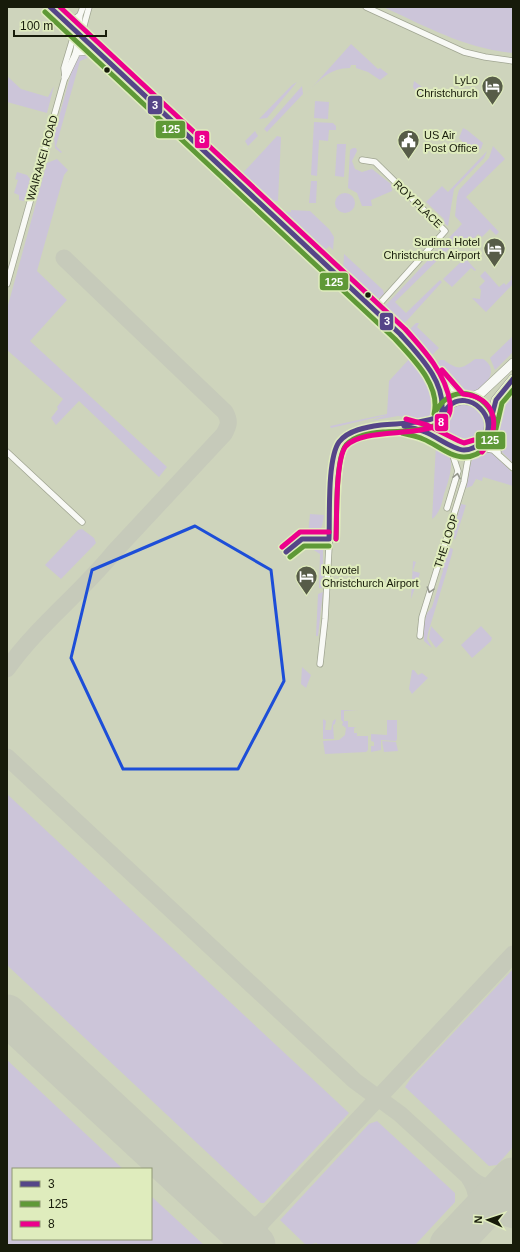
<svg xmlns="http://www.w3.org/2000/svg" width="520" height="1252" font-family="Arial,sans-serif">
<style>
.green{fill:#ccc5d9}
.lines{fill:none;stroke-linecap:round;stroke-linejoin:round}
.taxiway{stroke:#c6caba;stroke-width:17}
.runway{stroke:#c6caba;stroke-width:41}
.minor-casing{stroke:#a0a592;stroke-width:7}
.tertiary-casing{stroke:#a0a592;stroke-width:8}
.primary-casing{stroke:#a0a592;stroke-width:10}
.minor{stroke:#f8f9f5;stroke-width:5.5}
.tertiary{stroke:#f8f9f5;stroke-width:7}
.primary{stroke:#f8f9f5;stroke-width:9}
.bus-1-casing{stroke:#dfecbd;stroke-width:8}
.bus-2-casing{stroke:#dfecbd;stroke-width:8}
.bus-3-casing{stroke:#dfecbd;stroke-width:8}
.bus-1{stroke:#554588;stroke-width:5}
.bus-2{stroke:#5f9937;stroke-width:5}
.bus-3{stroke:#ec008c;stroke-width:5}
.oneway{stroke:#93958b}
.marked{fill:none;stroke:#1d4ed8;stroke-width:3;stroke-linejoin:round}
.bus-dot{fill:#171b0a;stroke:#dfecbd;stroke-width:1.5}
.labels{text-anchor:middle;dominant-baseline:central;stroke-width:4;stroke-linejoin:round;paint-order:stroke}
.poi-label{font-size:11px;fill:#171b0a;stroke:#dfecbd;text-anchor:end}
.street-label{font-size:11px;fill:#171b0a;stroke:#dfecbd}
.line-badge{stroke:#dfecbd;stroke-width:1.5}
.badge-label{font-size:11px;text-anchor:middle;font-weight:bold;fill:#fff}
</style>
<rect width="100%" height="100%" fill="#ced4bc"/>
<path class="green" d="M383,7H513V53C463,48 428,27 383,7Z
M351,44L378,69L380,68L388,74L380,80L368,72L356,68V65H351L350,68C330,68 319,80 307,93Z
M89,54L92,56L80,61L56,146L62,152L61,153L55,148L54,135L75,59L78,55Z
M7,76L21,89L48,97L54,86L47,113L7,102Z
M414,81L430,93C422,96 417,94 413,87Z
M297,82L267,118L259,119L292,85Z
M302,86L303,94L267,132L264,129Z
M315,101L329,102L328,119L314,118Z
M314,122L333,123L336,126V130H329L328,141L319,140L317,176L311,175Z
M463,128L467,130L483,143L481,149C470,153 466,145 459,138Z
M255,131L258,136L248,146L245,141Z
M277,136L281,137L278,201H268L241,175Z
M337,144H346L344,177L335,176Z
M493,146L505,159L466,197L499,232L496,235L490,229L482,237L478,234L467,245L460,238L395,302L406,313L440,280L442,282L402,326L385,310V306L462,224L455,216L457,197L459,190L489,158Z
M353,148H356L357,151L352,161L355,169L362,172L372,169L391,184L392,191L371,200L372,206H362L357,193L348,188L350,150Z
M487,151L484,158L454,189L448,226L444,223V219L426,202L442,186L448,192Z
M57,159L68,170L64,175L37,271L67,300L30,341L167,467L159,477L79,401L56,425L51,418L58,409L57,407L63,399L7,350V309L47,163Z
M17,172L27,175L30,179L24,201L19,200V195L14,193L18,180L15,179Z
M311,181H317L316,203H309Z
M335 203a10 10 0 1 1 20 0a10 10 0 1 1-20 0Z
M291,210L310,211L329,229L334,237L333,250L329,246L324,251L316,244L314,246L280,213L281,211L291,212Z
M344,254L383,290L384,294L375,301L343,271Z
M465,258L476,270L475,271L471,268L452,287L443,279Z
M485,271L499,287L504,283L506,285L512,279L511,277L513,274V284L486,312L472,298L480,299L481,290L479,287L485,281L480,276Z
M416,323H419L417,327L439,348L432,355L408,331Z
M513,336V352L495,370L490,358Z
M411,357L440,395L441,405L438,411L429,418L421,419L398,416L370,421L387,415L331,428L330,426L387,414L389,381Z
M475,359H483C505,372 477,398 458,394L448,383L449,382L437,364L440,360H444C458,370 461,370 475,359Z
M513,385V463L498,448L494,436L496,417L500,400Z
M444 425a21 21 0 1 1 42 0a21 21 0 1 1-42 0Z
M434,440C459,450 451,474 444,494C442,503 440,513 432,519L436,445L434,444Z
M481,450L492,453L513,473V486L483,477L482,481L476,479L472,486L466,488C470,475 468,456 481,450Z
M461,504L466,505L455,540L452,534Z
M310,514L324,515L322,526L317,533H308Z
M82,529L94,538L96,543L61,579L45,565L78,530Z
M309,543L319,544L323,549V588H319L320,554L309,547Z
M448,547L453,549L452,554L428,633L427,639L432,648L424,641L423,626L427,613L432,607L443,571L442,565Z
M413,561L416,562L413,571L420,573L411,599Z
M323,592L318,636H316L318,594Z
M431,626L444,640L436,648L429,638Z
M481,626L492,638L491,641L472,658L461,645Z
M302,667L311,675L306,688L301,684Z
M412,670H414L418,675L422,673L428,678L412,694L409,689Z
M341,710L358,711H344V721H348V727H356L354,728V733H357V736H368V750L366,752L325,754L323,741L339,740L345,735L346,728L342,725L343,722L341,720Z
M323,719L326,721L325,730H331L333,721L336,719L335,724L333,725L334,739H323Z
M387,720H397V739L396,741L381,740V750L371,752V746H374V742L371,741V734L387,735Z
M382,741L396,742L398,751L384,752Z
M7,794L349,1113L264,1203H261L9,967L7,964Z
M513,969V1147L497,1165L489,1166L405,1087L411,1078Z
M7,1060L123,1169H13V1239H151V1196L204,1245H7Z
M377,1121L455,1193V1202L415,1245H317V1243L306,1245L280,1220L369,1124Z"/>
<g class="lines">
<path class="taxiway" d="M7,669C37,626 81,593 114,552L224,434C229,425 230,421 225,412L64,258
M7,757L355,1081L400,1114L468,1176C481,1194 479,1211 467,1227
M469,1177C482,1189 495,1191 510,1181
M510,1181C503,1194 503,1207 513,1218
M229,1221C242,1229 250,1230 262,1222L513,954
M229,1221L236,1230L237,1245
M467,1227C481,1217 496,1213 513,1220
M257,1245V1230L262,1222"/>
<path class="runway" d="M7,1015L255,1245
M450,1245L513,1178"/>
<defs>
<path id="minor" d="M366,7L464,52L485,57L513,61
M62,17L75,19L80,15L83,7
M75,55C79,41 78,28 80,15
M362,160L375,162L445,231L374,310
M7,284L65,77L64,68L73,38L83,29L89,7
M403,426L415,429L446,442
M488,429L493,445L498,452
M477,447L493,450L513,468
M7,452L82,522
M447,508L458,471L449,444
M420,636L422,617L464,482L468,459L476,447
M320,664L325,619L334,456C342,413 411,431 441,416"/>
<path id="tertiary" d="M50,7L400,334L460,401
M65,77L77,52L89,51L99,54
M430,373L441,391L444,411"/>
<path id="primary" d="M465,400L481,393L513,363
M439 425a25 25 0 1 1 50 0a25 25 0 1 1-50 0Z
M489,424L496,400L513,379"/>
</defs>
<use href="#minor" class="minor-casing"/>
<use href="#tertiary" class="tertiary-casing"/>
<use href="#primary" class="primary-casing"/>
<use href="#minor" class="minor"/>
<use href="#tertiary" class="tertiary"/>
<use href="#primary" class="primary"/>
<defs>
<path id="bus-1" d="M50,7L400,334C420,356 448,384 441,416
M404,426C411,428 418,429 425,432C436,436 453,450 464,450C472,450 478,446 483,440C501,418 468,388 449,406C446,409 443,413 441,416
M488,431L496,400L513,379
M329,539C330,517 327,459 339,442C348,430 367,427 381,425C402,423 421,424 441,416
M286,552L302,539H329"/>
<path id="bus-2" d="M45,12L395,339C413,359 441,385 434,414
M402,433C409,435 416,436 423,439C436,444 450,457 464,457C474,457 481,453 488,445C511,417 472,378 445,400C441,403 438,408 435,412
M495,433L502,403L513,390
M336,539C337,520 335,458 346,445C355,435 371,433 383,432C404,431 424,431 444,422
M290,557L304,546H329"/>
<path id="bus-3" d="M60,7L405,329C424,350 446,374 450,403C456,446 368,422 346,446C335,459 337,521 336,539
M442,370L463,394C497,397 502,429 482,452
M406,419L427,425L459,441L464,443L474,440
M282,547L300,532H329"/>
</defs>
<use href="#bus-1" class="bus-1-casing"/>
<use href="#bus-2" class="bus-2-casing"/>
<use href="#bus-3" class="bus-3-casing"/>
<use href="#bus-1" class="bus-1"/>
<use href="#bus-2" class="bus-2"/>
<use href="#bus-3" class="bus-3"/>
</g>
<defs><path id="oneway-chevron" d="M-2-3.5L2.5 0L-2 3.5" fill="none" stroke-width="1.6" stroke-linecap="round" stroke-linejoin="round"/></defs>
<g class="oneway">
<use href="#oneway-chevron" transform="translate(457 476) rotate(-78)"/>
<use href="#oneway-chevron" transform="translate(430 590) rotate(108)"/>
</g>
<path class="marked" d="M195,526L271,570L284,681L238,769H123L71,658L92,570Z"/>
<defs>
<symbol id="hotel-pin" viewBox="-11 -11 22 30"><path d="M0 17L-7.5 6A9.5 9.5 0 1 1 7.5 6Z" fill="#575c48" stroke="#dfecbd"/><path d="M-6-4.5h1.5V1H6V5H4.5V3h-9V5H-6ZM-4 0a1.8 1.8 0 1 1 3.6 0ZM.5 0V-2.5h3Q6-2.5 6 0Z" fill="#fff"/></symbol>
<symbol id="civic-pin" viewBox="-11 -11 22 30"><path d="M0 17L-7.5 6A9.5 9.5 0 1 1 7.5 6Z" fill="#575c48" stroke="#dfecbd"/><path d="M-.6-6.5H3V-4.5H.6V-3L4-1V1h2V6H-6V1h2V-1L-.6-3ZM-1.2 2.5V6h2.4V2.5Z" fill="#fff"/></symbol>
</defs>
<g fill-rule="evenodd">
<use href="#hotel-pin" x="480" y="74" width="25" height="34"/>
<use href="#civic-pin" x="396" y="128" width="25" height="34"/>
<use href="#hotel-pin" x="482" y="236" width="25" height="34"/>
<use href="#hotel-pin" x="294" y="564" width="25" height="34"/>
</g>
<g class="bus-dot">
<circle cx="107" cy="70" r="3.5"/>
<circle cx="368" cy="295" r="3.5"/>
</g>
<g class="labels">
<g class="poi-label">
<text x="478" y="80">LyLo<tspan x="478" dy="13">Christchurch</tspan></text>
<text x="424" y="135" text-anchor="start">US Air<tspan x="424" dy="13">Post Office</tspan></text>
<text x="480" y="242">Sudima Hotel<tspan x="480" dy="13">Christchurch Airport</tspan></text>
<text x="322" y="570" text-anchor="start">Novotel<tspan x="322" dy="13">Christchurch Airport</tspan></text>
</g>
<g class="street-label">
<text transform="translate(42 158) rotate(-74)">WAIRAKEI ROAD</text>
<text transform="translate(418 204) rotate(44)">ROY PLACE</text>
<text transform="translate(446 541) rotate(-72)">THE LOOP</text>
</g>
</g>
<g class="line-badge">
<rect x="147" y="95" width="16" height="20" rx="4" fill="#554588"/>
<rect x="155" y="120" width="31" height="19" rx="4" fill="#5f9937"/>
<rect x="194" y="130" width="16" height="19" rx="4" fill="#ec008c"/>
<rect x="319" y="272" width="30" height="19" rx="4" fill="#5f9937"/>
<rect x="379" y="312" width="15" height="19" rx="4" fill="#554588"/>
<rect x="434" y="413" width="15" height="19" rx="4" fill="#ec008c"/>
<rect x="475" y="431" width="31" height="19" rx="4" fill="#5f9937"/>
</g>
<g class="badge-label">
<text x="155" y="109">3</text>
<text x="171" y="133">125</text>
<text x="202" y="143">8</text>
<text x="334" y="286">125</text>
<text x="387" y="325">3</text>
<text x="441" y="426">8</text>
<text x="490" y="444">125</text>
</g>
<rect width="520" height="1252" fill="none" stroke="#171b0a" stroke-width="16"/>
<rect x="12" y="1168" width="140" height="72" fill="#dfecbd" stroke="#8f9875"/>
<rect x="20" y="1181" width="20" height="6" fill="#554588" stroke="#8f9875"/>
<text x="48" y="1188" font-size="12" fill="#171b0a">3</text>
<rect x="20" y="1201" width="20" height="6" fill="#5f9937" stroke="#8f9875"/>
<text x="48" y="1208" font-size="12" fill="#171b0a">125</text>
<rect x="20" y="1221" width="20" height="6" fill="#ec008c" stroke="#8f9875"/>
<text x="48" y="1228" font-size="12" fill="#171b0a">8</text>
<g transform="translate(488 1220) rotate(273)" stroke="#dfecbd" stroke-width="3" paint-order="stroke">
<path d="M0-3L7 15L0 10L-7 15Z" fill="#171b0a"/>
<text y="-6" font-size="11" font-weight="bold" text-anchor="middle" fill="#171b0a">N</text>
</g>
<path d="M14 30v6h92v-6" fill="none" stroke="#171b0a" stroke-width="2"/>
<text x="20" y="30" font-size="12" fill="#171b0a" stroke="#dfecbd" stroke-width="3" paint-order="stroke">100 m</text>
</svg>
